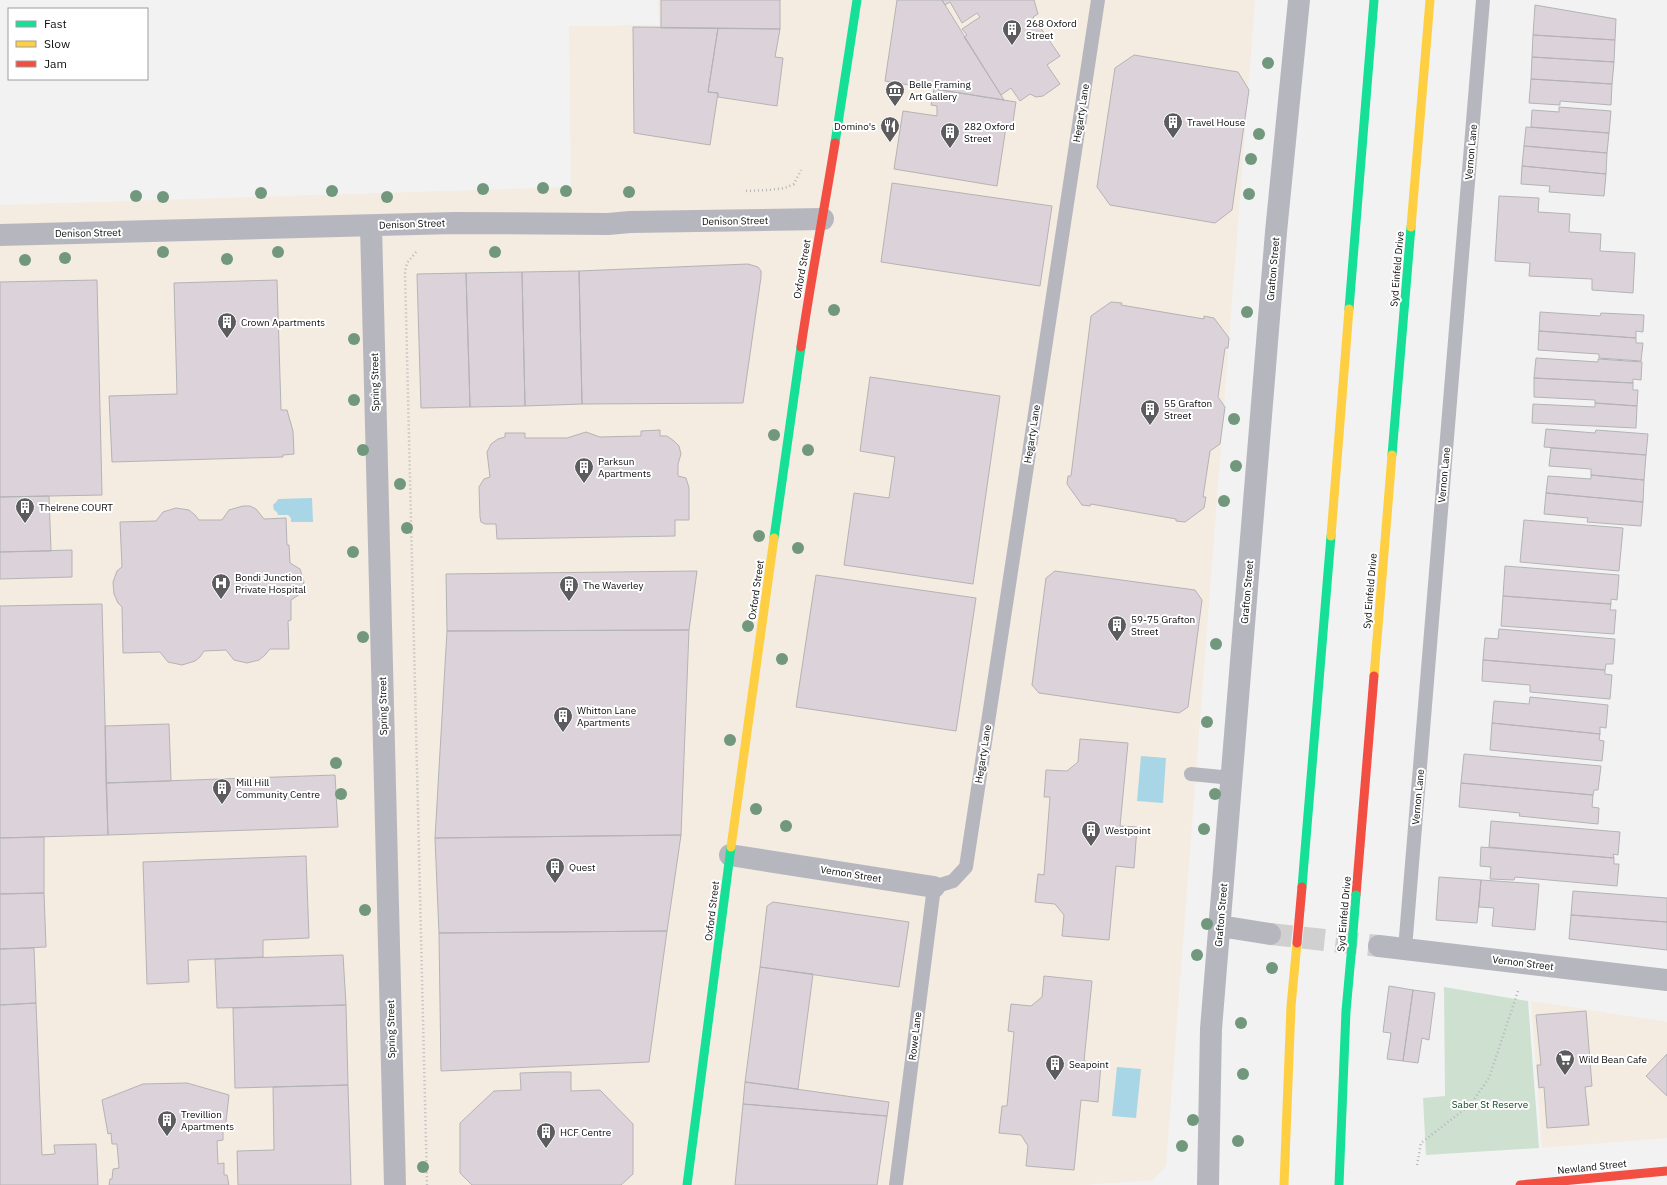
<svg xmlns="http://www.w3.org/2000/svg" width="1667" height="1185" font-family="'IBM Plex Sans',sans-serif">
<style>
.commercial{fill:#f4ebe1}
.green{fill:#cee1d0}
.water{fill:#a8d6e6}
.building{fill:#dcd3da;stroke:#b4b3b4}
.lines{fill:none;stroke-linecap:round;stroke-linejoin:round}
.street-tunnel{stroke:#d0d0d0;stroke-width:22;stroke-dasharray:22 11;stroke-linecap:butt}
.path{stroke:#b5b6ba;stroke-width:2.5;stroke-dasharray:1 3;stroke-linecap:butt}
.lane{stroke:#b6b7be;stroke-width:14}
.street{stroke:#b6b7be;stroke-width:22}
.fast{stroke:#16e098;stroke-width:9}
.slow{stroke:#ffcf43;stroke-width:9}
.jam{stroke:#f24e42;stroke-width:9}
.fast-bridge{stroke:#16e098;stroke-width:9}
.slow-bridge{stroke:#ffcf43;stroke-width:9}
.jam-bridge{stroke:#f24e42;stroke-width:9}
.tree{fill:#71987d}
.labels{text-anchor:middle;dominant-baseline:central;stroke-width:4;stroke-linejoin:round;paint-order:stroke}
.poi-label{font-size:10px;fill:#0c0c0d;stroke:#fff;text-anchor:start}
.street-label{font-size:10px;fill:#0c0c0d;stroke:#fff}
.park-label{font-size:10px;fill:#074e1d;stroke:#fff}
</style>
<rect width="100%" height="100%" fill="#f2f2f3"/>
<path class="commercial" d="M658,0H1255L1166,1166L1153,1180L1084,1185H0V205L571,187L569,26L659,25Z
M1531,1001L1667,1022V1138L1542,1148Z"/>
<path class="green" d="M1444,987L1528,1001L1539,1148L1426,1155L1423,1098L1445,1096Z"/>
<path class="water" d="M312,498L313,522H291V518L288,515H278L277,512L274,510L273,505L277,501L278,499Z
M1141,756L1166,758L1163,803L1137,801Z
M1117,1067L1141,1069L1136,1118L1112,1116Z"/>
<path class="building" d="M661,0H780V29L661,28Z
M897,0H942L1004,100L885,81Z
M942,0H1034L1038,14L1033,17L1060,56L1047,65L1060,84L1043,96L1036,97L1030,94L1020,101L1011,88L1001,95L964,37L967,35L962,29L980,17L977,13L962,23L950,2L945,5Z
M1535,5L1616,19L1615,40L1533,35Z
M633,27L718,28L708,92L718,93L710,145L634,133Z
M718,28L780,29L775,57L783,58L777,106L718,97V93L708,92Z
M1533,35L1615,40L1614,62L1532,57Z
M1134,55L1238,72L1249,90L1232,210L1215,223L1110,205L1097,187L1115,68Z
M1532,57L1614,62L1612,84L1531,79Z
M1531,79L1612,84L1611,105L1560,101V105L1529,103Z
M934,89L1016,102L1012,128L1006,127L997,186L894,169L903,111L937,116V106L931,105Z
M1559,107L1611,111L1609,133L1531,127L1532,110L1559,112Z
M1526,127L1609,133L1607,153L1524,146Z
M1524,146L1607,153L1606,174L1522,166Z
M1522,166L1606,174L1604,196L1549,192L1550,186L1521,184Z
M892,183L1052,206L1040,286L881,262Z
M1499,196L1539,198L1538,212L1570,214L1569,232L1601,234L1600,251L1635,253L1633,293L1592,290V279L1529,276L1530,263L1495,261Z
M748,264L758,267L761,271V277L743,403L582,404L579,271Z
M579,271L582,404L525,406L522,272Z
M522,272L525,406L470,407L466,273Z
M466,273L470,407L421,408L417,274Z
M97,280L102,495L0,497V282Z
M277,280L281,410H287L293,431L294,454L283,455V457L112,462L109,396L177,394L174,283Z
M1111,302L1122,303L1121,305L1204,319V316L1214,318L1229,338L1228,348H1225L1218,397L1225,407L1220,444L1210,451L1203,497H1206L1204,508L1185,522L1176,521V519L1091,504L1090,506L1082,505L1067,484L1068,476H1071L1091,316Z
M1540,312L1600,316L1601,313L1644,315L1643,332L1636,331V338L1539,331Z
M1539,331L1636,338V343H1643L1641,361L1599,358V354L1538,350Z
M1536,358L1598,362V359L1642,362L1641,380L1633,379V383L1534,378Z
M870,377L1000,396L973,584L844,565L854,493L889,498L895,457L860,451Z
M1534,378L1633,383V390H1638L1637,406L1595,403V400L1534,397Z
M1595,403L1637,406L1636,428L1532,423L1533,404L1595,407Z
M1546,429L1595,433L1596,430L1648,434L1646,455L1544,447Z
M660,430V436H667L674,441L679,446L681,454L678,464V476L686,478L689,488V520H675V536L497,539L496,524H485L481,522L480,517L479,487L484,479L490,477L487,452L491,444L498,439L505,437V433H525V438H567L586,432L600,437L641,436V431Z
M1551,448L1646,455L1644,480L1591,475V469L1549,466Z
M1591,475L1644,480L1643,502L1546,493L1548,476L1591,479Z
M1546,493L1643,502L1641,526L1587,522L1588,518L1544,514Z
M49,496L51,551L0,552V497Z
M243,506H250L256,509L264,519L286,518L287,545H289L290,563L300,569L304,582L300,594L291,600V620L288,621L289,649H270L265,655L259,660L247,663L234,660L226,650L204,651L200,657L195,661L182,665L168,662L160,652L123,653L122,607L118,603L114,594L113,582L117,571L122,567L120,522L156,521L163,512L176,508L189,510L195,515L199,520H222L229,510Z
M1524,520L1623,528L1619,571L1520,562Z
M72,550V577L0,579V552Z
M1505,566L1619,575L1617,600L1611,599V604L1503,596Z
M697,571L689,630L447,631L446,574Z
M1055,571L1195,590L1202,600L1188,707L1179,713L1039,693L1032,685L1046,578Z
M816,575L976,598L956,731L796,707Z
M1503,596L1611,604L1610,610H1616L1614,634L1501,626Z
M102,604L108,835L0,838V606Z
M1499,629L1615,639L1613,664H1606L1605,670L1483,660L1485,638L1498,639Z
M689,630L681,835L435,838L447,631Z
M1483,660L1605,670V674L1612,675L1610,699L1530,692V685L1482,681Z
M1530,697L1608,705L1606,728L1600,727V734L1492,723L1494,701L1529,704Z
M1492,723L1600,734L1599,740L1604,741L1602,761L1490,750Z
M169,724L171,781L106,783L105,726Z
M1080,739L1128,743L1120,826L1137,827L1134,868L1116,866L1109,940L1062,936L1064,915L1055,904L1035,902L1038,874L1044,875L1050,797H1044L1046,770L1067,771L1078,762Z
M1464,754L1601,766L1598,790H1594L1593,795L1461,783Z
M335,775L338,827L108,835L106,783Z
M1461,783L1593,795L1592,807L1599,808L1598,824L1519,816L1520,813L1459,807Z
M1491,821L1620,832L1618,855L1613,854L1614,858L1489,847Z
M681,835L667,931L439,933L435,838Z
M44,837V893L0,894V838Z
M1481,847L1614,858V864H1619L1617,886L1515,877L1514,880L1490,879L1491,867L1480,866Z
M306,856L309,938L263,940V957L188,960L189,982L147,984L143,862Z
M1439,877L1481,880L1477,923L1436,920Z
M1481,880L1539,884L1535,930L1492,926L1494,908L1479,907Z
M1573,891L1667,898V922L1571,915Z
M44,893L46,947L0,949V894Z
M773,902L909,922L899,987L760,967L767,906Z
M1571,915L1667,922V950L1569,939Z
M667,931L649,1062L441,1071L439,933Z
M34,948L36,1003L0,1005V949Z
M343,955L346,1005L217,1008L215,959Z
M760,967L813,974L798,1089L745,1082Z
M1044,976L1092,981L1084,1061L1101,1063L1098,1102L1081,1100L1074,1170L1026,1166L1028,1146L1021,1135L999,1133L1002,1106H1007L1014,1032L1008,1031L1011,1004L1031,1006L1042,997Z
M1389,986L1413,990L1403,1061L1387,1059L1391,1033L1383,1032Z
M1413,990L1435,993L1429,1040L1422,1038L1418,1063L1403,1061Z
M36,1003L42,1155L55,1154L54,1145L96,1144L98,1185H0V1005Z
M346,1005L348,1085L235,1088L233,1008Z
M1586,1011L1592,1086L1585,1087L1589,1125L1547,1128L1544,1087L1539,1088L1537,1065H1541L1536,1015Z
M1667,1054V1096L1646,1076Z
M550,1072H571V1091L600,1090L633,1124V1174L621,1185H472L460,1173V1123L494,1091L521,1090L520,1073Z
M745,1082L889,1102L887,1116L743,1104Z
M187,1083L229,1095L225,1130H223V1140L217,1141L218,1164L224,1163V1175H227L229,1185H109L110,1179H112L113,1169L119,1168L117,1144H112L111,1133L108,1134L102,1100L143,1084Z
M348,1085L351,1185H238L237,1151L274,1150L273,1087Z
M743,1104L887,1116L877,1185H735Z"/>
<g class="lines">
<path class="street-tunnel" d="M1270,934L1379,946"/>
<path class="path" d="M746,191L769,190L785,188L794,184L801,170
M416,252L407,263L405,271L427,1185
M1417,1165L1421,1143L1470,1105L1489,1078L1518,991"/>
<path class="lane" d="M1191,774L1232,778
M1405,949L1483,0
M896,1185L934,887L953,881L966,867L1098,0"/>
<path class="street" d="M371,226L395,1185
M0,235L454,223L608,224L630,222L823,219
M730,855L934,887
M1220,926L1270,934
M1379,946L1667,980
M1208,1185L1211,1029L1276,232L1299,0"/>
<path class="fast" d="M835,143L857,0
M1349,309L1374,0
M1392,455L1411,227
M774,538L801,347
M1302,887L1331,536
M687,1185L731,847
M1339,1185L1346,1011L1352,945"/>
<path class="slow" d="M1411,227L1430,0
M1331,536L1349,309
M1374,676L1392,455
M731,847L774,538"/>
<path class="jam" d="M801,347C811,278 824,211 835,143
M1356,895L1374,676
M1520,1185L1667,1171"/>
<path class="fast-bridge" d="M1352,945L1356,895"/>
<path class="slow-bridge" d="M1284,1185L1291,1006L1297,943"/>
<path class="jam-bridge" d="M1297,943L1302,887"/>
</g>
<g class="tree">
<circle cx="1268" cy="63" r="6"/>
<circle cx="1259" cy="134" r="6"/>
<circle cx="1251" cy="159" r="6"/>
<circle cx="543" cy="188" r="6"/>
<circle cx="483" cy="189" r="6"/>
<circle cx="332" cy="191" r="6"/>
<circle cx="566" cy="191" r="6"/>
<circle cx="629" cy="192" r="6"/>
<circle cx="261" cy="193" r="6"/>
<circle cx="1249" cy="194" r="6"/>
<circle cx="136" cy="196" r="6"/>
<circle cx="163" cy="197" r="6"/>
<circle cx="387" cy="197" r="6"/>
<circle cx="163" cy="252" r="6"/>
<circle cx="278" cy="252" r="6"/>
<circle cx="495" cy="252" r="6"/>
<circle cx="65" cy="258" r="6"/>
<circle cx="227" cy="259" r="6"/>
<circle cx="25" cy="260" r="6"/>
<circle cx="834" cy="310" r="6"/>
<circle cx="1247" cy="312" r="6"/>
<circle cx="354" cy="339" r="6"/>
<circle cx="354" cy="400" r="6"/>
<circle cx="1234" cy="419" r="6"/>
<circle cx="774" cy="435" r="6"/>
<circle cx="363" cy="450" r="6"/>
<circle cx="808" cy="450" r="6"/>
<circle cx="1236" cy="466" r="6"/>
<circle cx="400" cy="484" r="6"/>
<circle cx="1224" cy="501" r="6"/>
<circle cx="407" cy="528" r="6"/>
<circle cx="759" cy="536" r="6"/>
<circle cx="798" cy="548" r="6"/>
<circle cx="353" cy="552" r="6"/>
<circle cx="748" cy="626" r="6"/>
<circle cx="363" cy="637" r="6"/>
<circle cx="1216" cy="644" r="6"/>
<circle cx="782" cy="659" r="6"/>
<circle cx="1207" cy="722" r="6"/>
<circle cx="730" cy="740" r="6"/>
<circle cx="336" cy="763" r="6"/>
<circle cx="341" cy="794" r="6"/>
<circle cx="1215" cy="794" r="6"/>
<circle cx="756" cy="809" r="6"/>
<circle cx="786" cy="826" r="6"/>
<circle cx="1204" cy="829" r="6"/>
<circle cx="365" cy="910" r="6"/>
<circle cx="1207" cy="924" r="6"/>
<circle cx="1197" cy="955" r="6"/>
<circle cx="1272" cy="968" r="6"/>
<circle cx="1241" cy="1023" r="6"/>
<circle cx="1243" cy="1074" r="6"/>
<circle cx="1193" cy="1120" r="6"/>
<circle cx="1238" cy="1141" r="6"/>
<circle cx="1182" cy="1146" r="6"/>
<circle cx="423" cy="1167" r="6"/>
</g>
<defs>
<symbol id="building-pin" viewBox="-11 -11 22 30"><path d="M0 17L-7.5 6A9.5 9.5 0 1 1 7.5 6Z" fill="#5c5c5e" stroke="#fff"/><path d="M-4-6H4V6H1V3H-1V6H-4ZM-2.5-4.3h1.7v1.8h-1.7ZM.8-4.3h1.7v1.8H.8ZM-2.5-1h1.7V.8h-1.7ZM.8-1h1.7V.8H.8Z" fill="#fff"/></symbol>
<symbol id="museum-pin" viewBox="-11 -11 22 30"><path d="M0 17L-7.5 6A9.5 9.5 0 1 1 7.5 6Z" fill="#5c5c5e" stroke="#fff"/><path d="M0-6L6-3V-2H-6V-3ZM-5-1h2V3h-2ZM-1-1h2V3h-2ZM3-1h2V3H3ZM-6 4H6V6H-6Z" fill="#fff"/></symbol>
<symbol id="restaurant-pin" viewBox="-11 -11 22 30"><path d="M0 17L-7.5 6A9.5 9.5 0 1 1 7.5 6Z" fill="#5c5c5e" stroke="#fff"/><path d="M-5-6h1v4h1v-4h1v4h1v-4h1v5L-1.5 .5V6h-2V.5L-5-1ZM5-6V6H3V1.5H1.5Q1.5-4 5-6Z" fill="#fff"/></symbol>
<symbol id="hospital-pin" viewBox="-11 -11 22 30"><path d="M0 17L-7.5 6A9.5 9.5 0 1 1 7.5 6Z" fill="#5c5c5e" stroke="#fff"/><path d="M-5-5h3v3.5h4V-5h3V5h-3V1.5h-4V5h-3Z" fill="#fff"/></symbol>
<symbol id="supermarket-pin" viewBox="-11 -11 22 30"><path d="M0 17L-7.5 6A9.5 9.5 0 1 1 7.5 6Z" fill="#5c5c5e" stroke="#fff"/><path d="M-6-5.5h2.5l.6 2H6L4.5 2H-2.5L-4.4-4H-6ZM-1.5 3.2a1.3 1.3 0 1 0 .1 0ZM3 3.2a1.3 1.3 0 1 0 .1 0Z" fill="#fff"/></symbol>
</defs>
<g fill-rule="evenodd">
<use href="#building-pin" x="1001" y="18" width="22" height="30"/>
<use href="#museum-pin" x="884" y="79" width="22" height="30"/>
<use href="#building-pin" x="1162" y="111" width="22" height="30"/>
<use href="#restaurant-pin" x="879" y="115" width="22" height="30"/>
<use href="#building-pin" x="939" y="121" width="22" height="30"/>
<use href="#building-pin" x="216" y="311" width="22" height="30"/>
<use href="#building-pin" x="1139" y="398" width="22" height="30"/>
<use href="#building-pin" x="573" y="456" width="22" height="30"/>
<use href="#building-pin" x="14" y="496" width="22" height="30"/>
<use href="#hospital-pin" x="210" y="572" width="22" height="30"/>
<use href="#building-pin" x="558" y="574" width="22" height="30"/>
<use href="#building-pin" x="1106" y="614" width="22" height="30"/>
<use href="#building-pin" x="552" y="705" width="22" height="30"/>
<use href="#building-pin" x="211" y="777" width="22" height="30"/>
<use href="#building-pin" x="1080" y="819" width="22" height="30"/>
<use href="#building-pin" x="544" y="856" width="22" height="30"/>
<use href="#supermarket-pin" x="1554" y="1048" width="22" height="30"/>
<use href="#building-pin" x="1044" y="1053" width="22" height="30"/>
<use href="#building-pin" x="156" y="1109" width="22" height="30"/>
<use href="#building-pin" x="535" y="1121" width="22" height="30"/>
</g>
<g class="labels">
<g class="poi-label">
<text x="1026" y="23">268 Oxford<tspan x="1026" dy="12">Street</tspan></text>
<text x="909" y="84">Belle Framing<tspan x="909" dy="12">Art Gallery</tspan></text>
<text x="1187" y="122">Travel House</text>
<text x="876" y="126" text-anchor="end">Domino's</text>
<text x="964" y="126">282 Oxford<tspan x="964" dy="12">Street</tspan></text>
<text x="241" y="322">Crown Apartments</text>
<text x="1164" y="403">55 Grafton<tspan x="1164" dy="12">Street</tspan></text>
<text x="598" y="461">Parksun<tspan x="598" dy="12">Apartments</tspan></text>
<text x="39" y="507">Thelrene COURT</text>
<text x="235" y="577">Bondi Junction<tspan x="235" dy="12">Private Hospital</tspan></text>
<text x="583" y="585">The Waverley</text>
<text x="1131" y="619">59-75 Grafton<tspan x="1131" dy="12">Street</tspan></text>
<text x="577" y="710">Whitton Lane<tspan x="577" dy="12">Apartments</tspan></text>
<text x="236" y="782">Mill Hill<tspan x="236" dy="12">Community Centre</tspan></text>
<text x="1105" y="830">Westpoint</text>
<text x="569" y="867">Quest</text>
<text x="1579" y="1059">Wild Bean Cafe</text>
<text x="1069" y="1064">Seapoint</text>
<text x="181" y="1114">Trevillion<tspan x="181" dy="12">Apartments</tspan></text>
<text x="560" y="1132">HCF Centre</text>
</g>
<g class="street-label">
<text transform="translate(1081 113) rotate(-81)">Hegarty Lane</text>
<text transform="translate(1471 152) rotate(-85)">Vernon Lane</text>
<text transform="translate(735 221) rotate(-1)">Denison Street</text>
<text transform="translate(412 224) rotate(-2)">Denison Street</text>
<text transform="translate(88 233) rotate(-1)">Denison Street</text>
<text transform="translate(802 269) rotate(-80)">Oxford Street</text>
<text transform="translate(1273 269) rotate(-85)">Grafton Street</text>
<text transform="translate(1397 269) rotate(-85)">Syd Einfeld Drive</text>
<text transform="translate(375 382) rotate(-91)">Spring Street</text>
<text transform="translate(1032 434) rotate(-81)">Hegarty Lane</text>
<text transform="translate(1444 475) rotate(-85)">Vernon Lane</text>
<text transform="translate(756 590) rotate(-82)">Oxford Street</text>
<text transform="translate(1370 591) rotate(-85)">Syd Einfeld Drive</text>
<text transform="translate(1247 592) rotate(-85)">Grafton Street</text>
<text transform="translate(383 706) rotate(-91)">Spring Street</text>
<text transform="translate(983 754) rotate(-81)">Hegarty Lane</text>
<text transform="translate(1418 797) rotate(-85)">Vernon Lane</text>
<text transform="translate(851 874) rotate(9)">Vernon Street</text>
<text transform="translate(712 911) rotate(-83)">Oxford Street</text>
<text transform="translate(1344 914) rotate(-85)">Syd Einfeld Drive</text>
<text transform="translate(1221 915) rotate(-85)">Grafton Street</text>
<text transform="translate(1523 963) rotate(7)">Vernon Street</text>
<text transform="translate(391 1029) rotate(-91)">Spring Street</text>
<text transform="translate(915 1036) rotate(-83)">Rowe Lane</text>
<text transform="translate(1592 1167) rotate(-6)">Newland Street</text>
</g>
<g class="park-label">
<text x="1490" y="1104">Saber St Reserve</text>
</g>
</g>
<rect x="8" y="8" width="140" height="72" fill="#ffffff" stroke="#9e9e9e"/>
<rect x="16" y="21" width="20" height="6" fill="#16e098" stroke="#9e9e9e"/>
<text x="44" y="28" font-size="12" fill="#0c0c0d">Fast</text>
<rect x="16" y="41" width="20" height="6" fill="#ffcf43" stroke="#9e9e9e"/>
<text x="44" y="48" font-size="12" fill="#0c0c0d">Slow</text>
<rect x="16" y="61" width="20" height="6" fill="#f24e42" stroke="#9e9e9e"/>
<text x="44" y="68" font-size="12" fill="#0c0c0d">Jam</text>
</svg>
